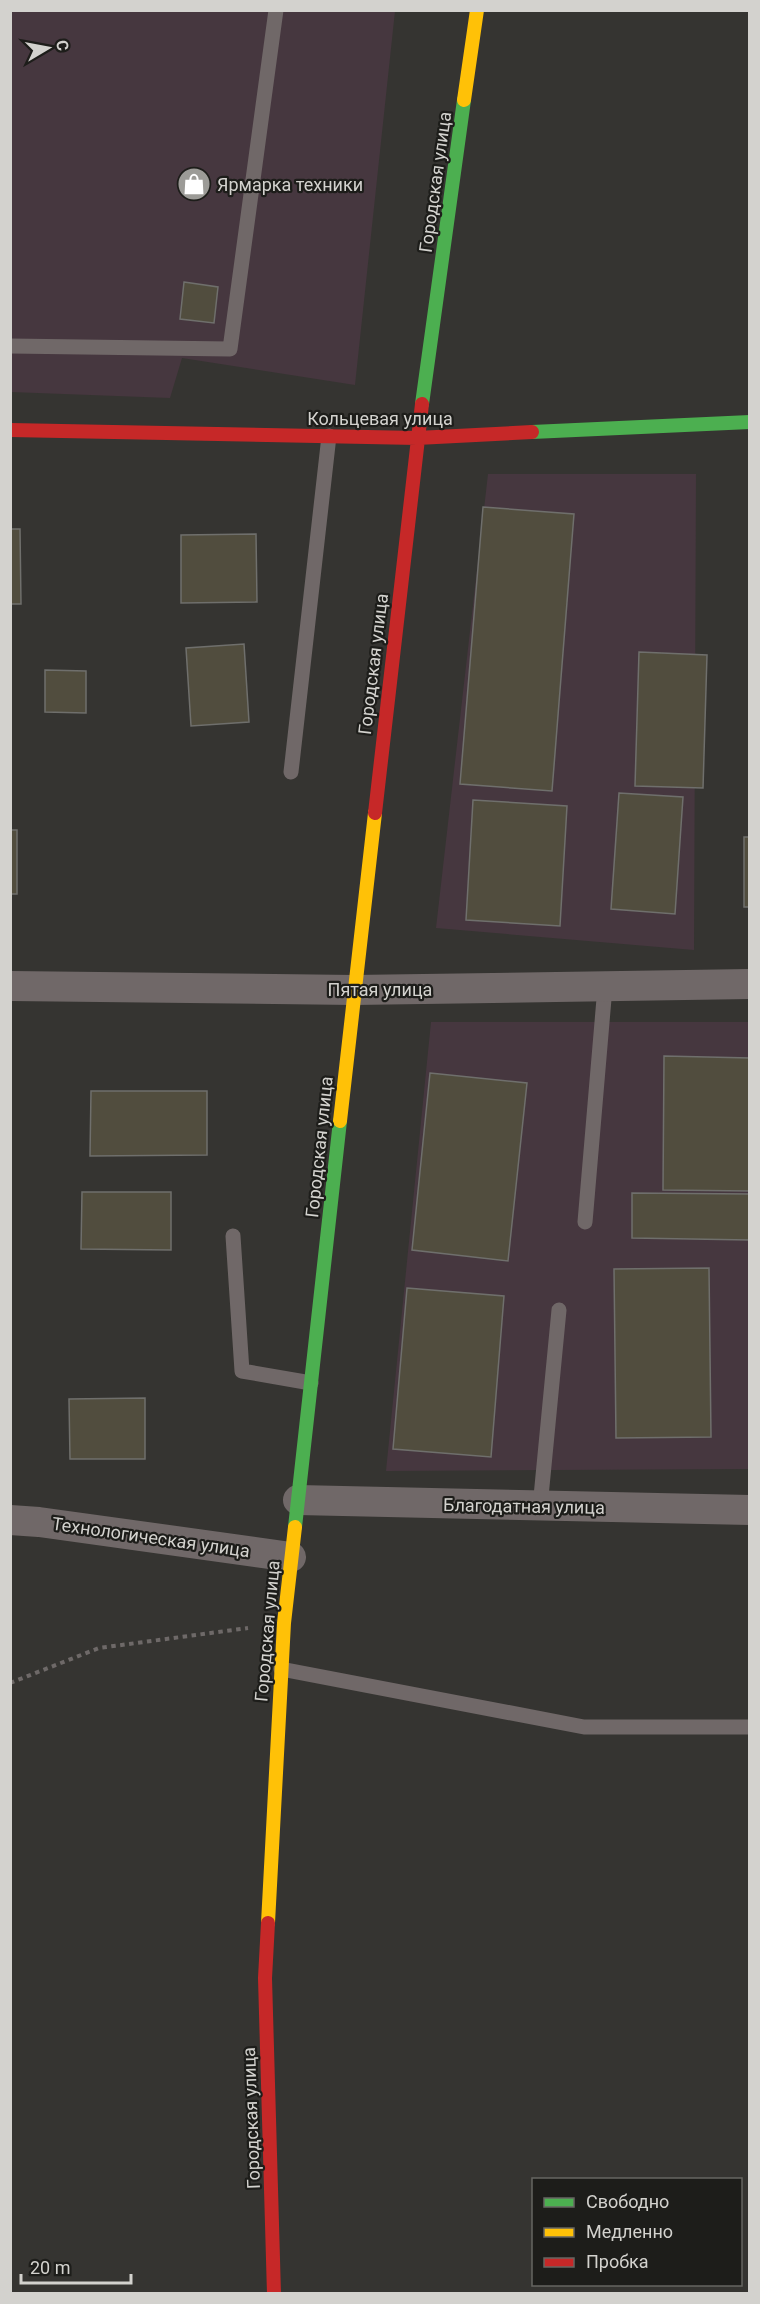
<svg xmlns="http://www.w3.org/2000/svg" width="760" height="2304" font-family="Roboto,sans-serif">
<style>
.commercial{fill:#46373f}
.building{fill:#514d3e;stroke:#6f6f6c;stroke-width:1.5}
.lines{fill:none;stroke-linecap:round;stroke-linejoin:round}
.path{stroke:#6e6968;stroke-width:4;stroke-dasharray:4.5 4.5;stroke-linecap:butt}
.lane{stroke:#706868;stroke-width:15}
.street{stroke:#706868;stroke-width:30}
.fast{stroke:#4caf50;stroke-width:14}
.slow{stroke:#ffc107;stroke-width:14}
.jam{stroke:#c62828;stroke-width:14}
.labels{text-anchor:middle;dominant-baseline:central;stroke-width:4.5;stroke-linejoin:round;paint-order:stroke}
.street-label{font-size:18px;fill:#d3d2ce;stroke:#1d1d1a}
.poi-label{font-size:18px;fill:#d3d2ce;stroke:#1d1d1a;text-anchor:start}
</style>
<rect width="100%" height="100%" fill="#353431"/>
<path class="commercial" d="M11,11H395L355,385L182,358L170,398L11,392Z
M488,474H696L694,950L436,928Z
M431,1022H749V1469L386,1471Z"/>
<path class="building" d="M184,282L218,287L214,323L180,319Z
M483,507L574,514L552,791L460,784Z
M10,529H20L21,604H10Z
M256,534L257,602L181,603V535Z
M244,644L249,722L191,726L186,648Z
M639,652L707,655L703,788L635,786Z
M45,670L86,671V713L45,712Z
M619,793L683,797L675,914L611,909Z
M473,800L567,806L560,926L466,920Z
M10,830H17V894H10Z
M744,837H750V907H744Z
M664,1056L750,1058V1191L663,1190Z
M430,1073L527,1083L508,1261L412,1250Z
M91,1091H207V1155L90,1156Z
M82,1192H171V1250L81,1249Z
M632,1193L750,1194V1240L632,1238Z
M709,1268L711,1437L616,1438L614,1269Z
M407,1288L504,1296L491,1457L393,1449Z
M145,1398V1459H70L69,1399Z"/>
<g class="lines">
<path class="path" d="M10,1683L99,1648L248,1628"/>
<path class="lane" d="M10,346L230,349L276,10
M291,772L329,436
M585,1222L605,987
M233,1236L242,1371L311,1383
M540,1507L559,1310
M281,1669L584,1727H750"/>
<path class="street" d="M10,986L354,990L750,984
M298,1500L750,1510
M10,1520L39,1522L291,1557"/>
<path class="fast" d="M422,404L464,100
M532,432L750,422
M295,1527L340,1121"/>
<path class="slow" d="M464,100L477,10
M340,1121L375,813
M268,1923L284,1623L295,1527"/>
<path class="jam" d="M10,430L417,438L532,432
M375,813L422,404
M268,1923L265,1978L274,2294"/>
</g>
<defs>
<symbol id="shop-disc" viewBox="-11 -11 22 22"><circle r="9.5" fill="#9c9b97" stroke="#1d1d1a"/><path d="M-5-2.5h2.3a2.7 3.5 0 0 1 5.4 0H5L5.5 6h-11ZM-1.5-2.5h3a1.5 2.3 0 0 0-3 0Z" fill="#fff"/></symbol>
</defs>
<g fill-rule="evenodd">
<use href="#shop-disc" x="175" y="165" width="38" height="38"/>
</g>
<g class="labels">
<g class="street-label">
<text transform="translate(435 182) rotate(-82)">Городская улица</text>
<text x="380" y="418">Кольцевая улица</text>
<text transform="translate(373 664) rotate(-83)">Городская улица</text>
<text x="380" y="989">Пятая улица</text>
<text transform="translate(319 1147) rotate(-84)">Городская улица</text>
<text transform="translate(524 1506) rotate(1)">Благодатная улица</text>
<text transform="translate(151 1537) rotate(8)">Технологическая улица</text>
<text transform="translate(267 1631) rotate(-85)">Городская улица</text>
<text transform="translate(251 2118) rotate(-92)">Городская улица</text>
</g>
<g class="poi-label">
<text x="217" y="184">Ярмарка техники</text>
</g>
</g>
<rect width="760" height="2304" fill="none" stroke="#d3d2ce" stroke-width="24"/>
<rect x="532" y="2178" width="210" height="108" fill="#1d1d1a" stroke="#666562" stroke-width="1.5"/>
<rect x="544" y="2198" width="30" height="9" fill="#4caf50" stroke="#666562" stroke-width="1.5"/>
<text x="586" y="2208" font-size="18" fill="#d3d2ce">Свободно</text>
<rect x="544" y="2228" width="30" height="9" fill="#ffc107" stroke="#666562" stroke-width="1.5"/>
<text x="586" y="2238" font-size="18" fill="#d3d2ce">Медленно</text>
<rect x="544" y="2258" width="30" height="9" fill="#c62828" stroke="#666562" stroke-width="1.5"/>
<text x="586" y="2268" font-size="18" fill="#d3d2ce">Пробка</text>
<g transform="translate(48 48) rotate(80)" stroke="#1d1d1a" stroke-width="4.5" paint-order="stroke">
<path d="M0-4.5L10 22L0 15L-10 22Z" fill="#d3d2ce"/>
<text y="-9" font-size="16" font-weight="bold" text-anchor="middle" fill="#d3d2ce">С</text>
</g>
<path d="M21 2274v9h110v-9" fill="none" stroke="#d3d2ce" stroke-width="3"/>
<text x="30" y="2274" font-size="18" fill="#d3d2ce" stroke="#1d1d1a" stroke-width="4.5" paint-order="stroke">20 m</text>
</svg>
